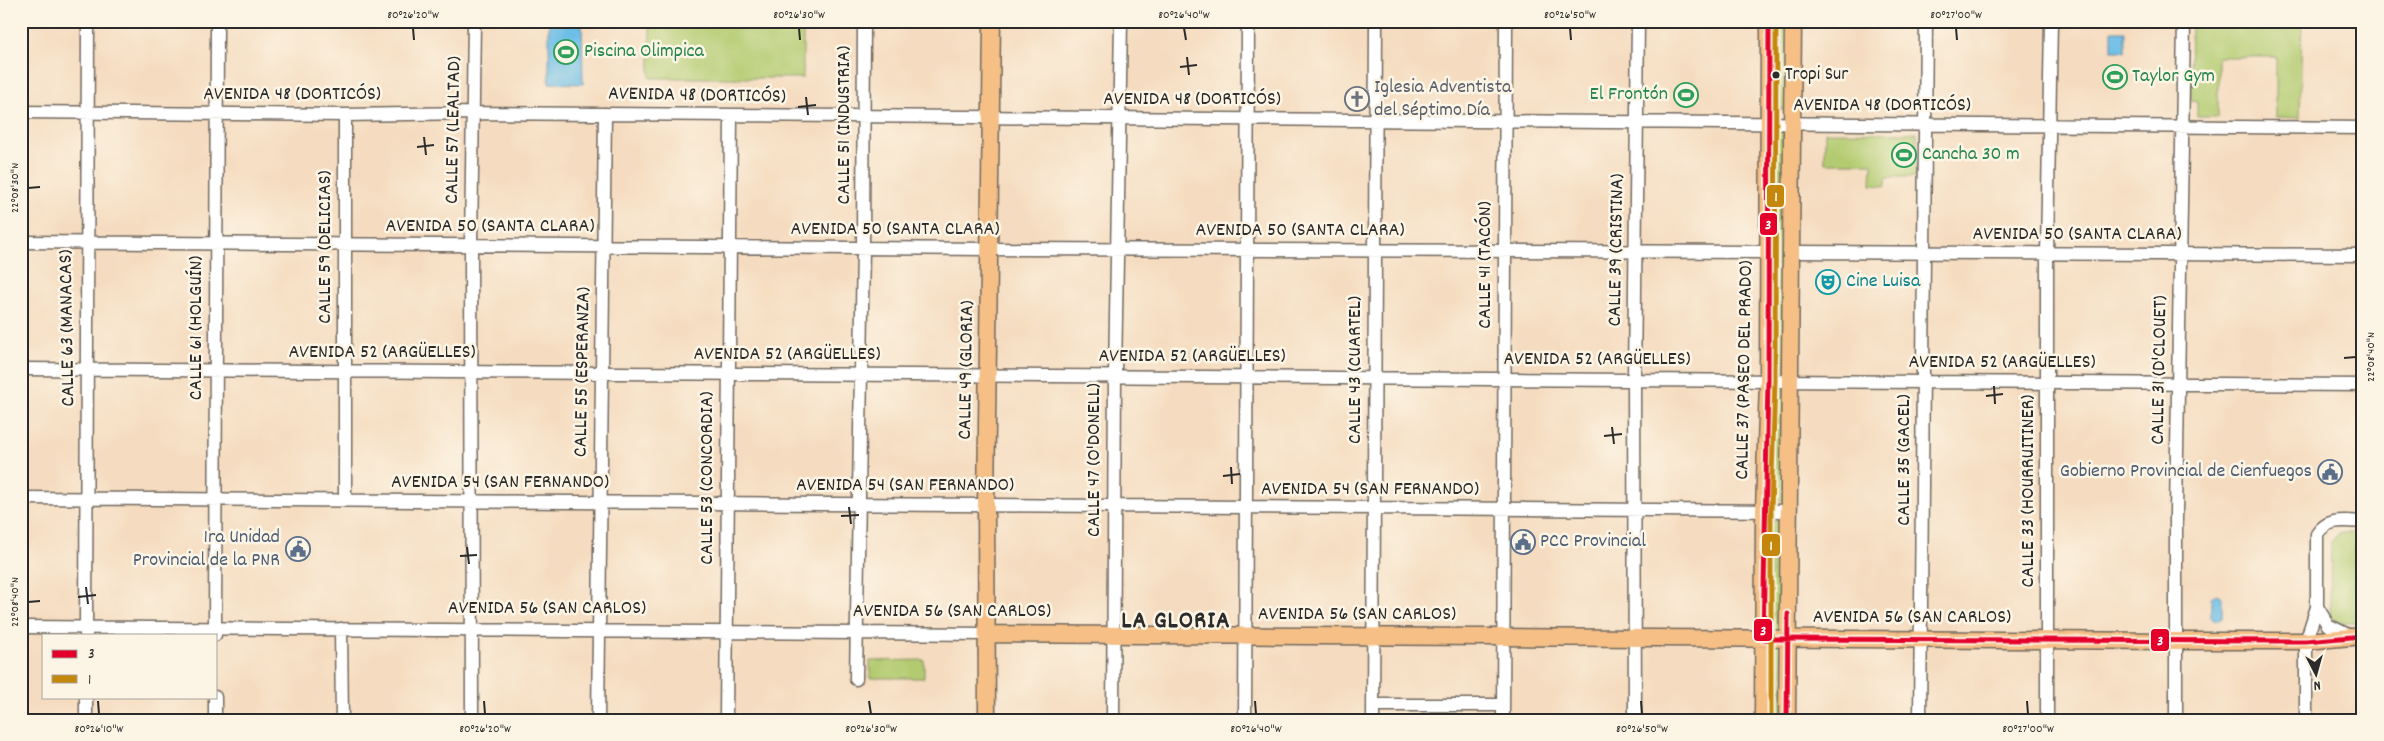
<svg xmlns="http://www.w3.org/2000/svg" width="2384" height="741" font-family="Dekko,sans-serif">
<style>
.green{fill:#b3cb70;stroke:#6f7b4e}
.water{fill:#6cbde7;stroke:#4c7489}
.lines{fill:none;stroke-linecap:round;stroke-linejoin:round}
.minor-casing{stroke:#72695f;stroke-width:15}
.major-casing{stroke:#72695f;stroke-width:19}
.minor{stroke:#fff;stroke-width:12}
.major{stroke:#f5bf86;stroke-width:16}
.bus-1-casing{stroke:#fcf5e5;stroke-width:9}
.bus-2-casing{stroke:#fcf5e5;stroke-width:9}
.bus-1{stroke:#e4002b;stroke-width:5}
.bus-2{stroke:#c4870b;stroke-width:5}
.ticks{fill:none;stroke:#2b2b2b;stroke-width:2}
.bus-dot{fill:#2b2b2b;stroke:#fcf5e5;stroke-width:2}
.labels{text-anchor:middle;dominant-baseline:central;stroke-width:5;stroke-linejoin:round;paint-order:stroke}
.bus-label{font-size:19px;fill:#2b2b2b;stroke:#fcf5e5;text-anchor:start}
.leisure-label{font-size:20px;fill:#27864d;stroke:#fcf5e5;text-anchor:start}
.worship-label{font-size:20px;fill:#5b616d;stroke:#fcf5e5;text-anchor:start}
.street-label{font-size:20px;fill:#2b2b2b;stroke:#fcf5e5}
.culture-label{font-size:20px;fill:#0d838f;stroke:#fcf5e5;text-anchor:start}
.service-label{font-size:20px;fill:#4e5e75;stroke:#fcf5e5;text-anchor:end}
.district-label{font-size:25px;font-weight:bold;letter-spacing:1px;fill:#2b2b2b;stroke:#fcf5e5}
.line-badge{stroke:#fcf5e5;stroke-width:2}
.badge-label{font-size:14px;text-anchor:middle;font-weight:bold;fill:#fff}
.neatline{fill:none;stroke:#2b2b2b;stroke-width:2}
.ticks-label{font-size:12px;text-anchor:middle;fill:#2b2b2b}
</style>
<rect width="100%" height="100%" fill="#fcf5e5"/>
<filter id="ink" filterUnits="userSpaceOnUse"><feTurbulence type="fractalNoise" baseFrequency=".02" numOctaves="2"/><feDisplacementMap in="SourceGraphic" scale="10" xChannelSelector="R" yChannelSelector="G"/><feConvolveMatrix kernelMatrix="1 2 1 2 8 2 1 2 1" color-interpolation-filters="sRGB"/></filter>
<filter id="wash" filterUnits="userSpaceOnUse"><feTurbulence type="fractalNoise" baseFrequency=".0096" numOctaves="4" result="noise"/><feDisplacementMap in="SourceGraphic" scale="20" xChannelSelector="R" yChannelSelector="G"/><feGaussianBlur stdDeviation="1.12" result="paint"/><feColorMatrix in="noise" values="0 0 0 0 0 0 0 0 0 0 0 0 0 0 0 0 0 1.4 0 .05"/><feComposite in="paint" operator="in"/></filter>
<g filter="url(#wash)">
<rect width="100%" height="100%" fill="#f5dcc0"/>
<path class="green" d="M650,21H803V78H650Z
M1773,21H1789L1788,109H1772Z
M2191,21H2302L2300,118L2276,117V57H2218V117H2197V101L2190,100Z
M1772,132H1788L1786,372H1771Z
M1825,132L1917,133L1916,177H1886V186L1871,185L1872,163H1825Z
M1772,389H1786L1784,500H1770Z
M1770,521H1785L1783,720H1768Z
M2339,533H2363V623H2339L2330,616L2331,542Z
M924,660V678H870V661Z"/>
<path class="water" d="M549,21H582L583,84L549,83Z
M2112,31H2125V51H2112Z
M2217,594L2222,597V617L2217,621L2211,617V597Z"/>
</g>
<g filter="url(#ink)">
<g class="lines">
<defs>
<path id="minor" d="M21,112L345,115L472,113L2363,128
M21,242L990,249L1768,252
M1792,252L2363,255
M21,369L2363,385
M21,498L1789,511
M345,500V115
M2317,607L2328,625L2348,635
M21,627L987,634
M341,629L342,720
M86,635L88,21
M215,635L217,21
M856,679L863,248L864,21
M1373,705H1503
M86,720V697
M215,720V697
M472,720L471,246L474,21
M598,720L605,114
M726,720L731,116
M1113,720L1115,376L1121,21
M1245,720L1248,21
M1373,720L1376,21
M1503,720L1506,21
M1635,720L1634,379L1638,21
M1920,720L1926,21
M2047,720V254L2051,21
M2176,720V513L2184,21
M2306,720V641L2317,607V534C2328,517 2345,521 2363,522"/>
<path id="major" d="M987,634L2176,641H2306L2363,636
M987,720L986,506L992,21
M1763,720L1764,511L1768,380L1769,21
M1787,720L1793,21"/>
</defs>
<use href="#minor" class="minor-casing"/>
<use href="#major" class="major-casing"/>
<use href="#minor" class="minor"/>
<use href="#major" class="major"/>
<defs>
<path id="bus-1" d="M1769,21L1768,380L1763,639L2306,641L2363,636
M1787,720L1788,614"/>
<path id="bus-2" d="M1771,720V511L1775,380L1776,21"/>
</defs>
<use href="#bus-1" class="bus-1-casing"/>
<use href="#bus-2" class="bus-2-casing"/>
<use href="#bus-1" class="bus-1"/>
<use href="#bus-2" class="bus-2"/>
</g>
</g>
<path class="ticks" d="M413,28L414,40M799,28L800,40M1184,28L1186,40M1570,28L1571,40M1956,28L1957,40M1187,57L1189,75M1180,67L1197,65M806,97L808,115M798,107L816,105M424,137L426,155M417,147L434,145M28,188L40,187M2344,358L2356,357M1994,386L1995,404M1986,396L2003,394M1612,427L1614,444M1604,436L1622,434M1231,467L1232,484M1223,476L1240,474M849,507L851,524M841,516L859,515M467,547L469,564M460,556L477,555M86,587L88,604M78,597L96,595M28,602L40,601M98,701L99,714M484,701L485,714M869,701L871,714M1255,701L1256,714M1641,701L1642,714M2027,701L2028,714"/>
<defs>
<symbol id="stadium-ring" viewBox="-11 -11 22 22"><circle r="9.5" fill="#fcf5e5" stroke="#2e9e5b" stroke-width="1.5"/><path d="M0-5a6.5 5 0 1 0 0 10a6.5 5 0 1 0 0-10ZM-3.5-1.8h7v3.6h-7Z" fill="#2e9e5b"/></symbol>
<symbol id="church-ring" viewBox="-11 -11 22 22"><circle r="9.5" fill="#fcf5e5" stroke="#6b7280" stroke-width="1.5"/><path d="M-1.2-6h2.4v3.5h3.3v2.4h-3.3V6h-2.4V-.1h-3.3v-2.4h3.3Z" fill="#6b7280"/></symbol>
<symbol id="theatre-ring" viewBox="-11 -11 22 22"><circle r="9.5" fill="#fcf5e5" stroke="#0f9aa8" stroke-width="1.5"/><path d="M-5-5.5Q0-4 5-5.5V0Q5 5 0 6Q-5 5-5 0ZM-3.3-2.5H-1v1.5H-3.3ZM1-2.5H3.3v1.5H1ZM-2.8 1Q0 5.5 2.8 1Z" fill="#0f9aa8"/></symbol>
<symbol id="civic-ring" viewBox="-11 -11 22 22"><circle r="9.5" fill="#fcf5e5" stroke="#5c6f8a" stroke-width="1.5"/><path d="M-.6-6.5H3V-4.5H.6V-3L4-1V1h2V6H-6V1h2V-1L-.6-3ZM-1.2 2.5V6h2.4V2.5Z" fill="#5c6f8a"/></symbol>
</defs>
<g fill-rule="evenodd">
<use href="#stadium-ring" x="552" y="38" width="28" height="28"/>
<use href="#stadium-ring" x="2101" y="63" width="28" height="28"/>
<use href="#stadium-ring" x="1672" y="81" width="28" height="28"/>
<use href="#church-ring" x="1343" y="85" width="28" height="28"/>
<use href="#stadium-ring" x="1890" y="141" width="28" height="28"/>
<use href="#theatre-ring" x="1814" y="268" width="28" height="28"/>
<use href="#civic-ring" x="2316" y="458" width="28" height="28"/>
<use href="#civic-ring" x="1509" y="528" width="28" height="28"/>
<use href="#civic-ring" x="284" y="535" width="28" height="28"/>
</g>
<circle class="bus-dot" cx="1776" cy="75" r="4.5"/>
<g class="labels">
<g class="bus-label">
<text x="1785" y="75">Tropi Sur</text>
</g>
<g class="leisure-label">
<text x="584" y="52">Piscina Olimpica</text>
<text x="2132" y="77">Taylor Gym</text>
<text x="1668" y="95" text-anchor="end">El Frontón</text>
<text x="1922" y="155">Cancha 30 m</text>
</g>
<g class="worship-label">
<text x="1374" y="88">Iglesia Adventista<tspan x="1374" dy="23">del Séptimo Día</tspan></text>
</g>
<g class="street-label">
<text x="292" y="95">AVENIDA 48 (DORTICÓS)</text>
<text transform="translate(697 96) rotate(1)">AVENIDA 48 (DORTICÓS)</text>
<text x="1192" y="100">AVENIDA 48 (DORTICÓS)</text>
<text x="1882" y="106">AVENIDA 48 (DORTICÓS)</text>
<text transform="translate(845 125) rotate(-90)">CALLE 51 (INDUSTRIA)</text>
<text transform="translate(454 130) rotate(-89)">CALLE 57 (LEALTAD)</text>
<text x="490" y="227">AVENIDA 50 (SANTA CLARA)</text>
<text x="895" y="230">AVENIDA 50 (SANTA CLARA)</text>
<text x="1300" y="231">AVENIDA 50 (SANTA CLARA)</text>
<text x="2077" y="235">AVENIDA 50 (SANTA CLARA)</text>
<text transform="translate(326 247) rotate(-90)">CALLE 59 (DELICIAS)</text>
<text transform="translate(1617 250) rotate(-89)">CALLE 39 (CRISTINA)</text>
<text transform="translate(1486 265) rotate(-90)">CALLE 41 (TACÓN)</text>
<text transform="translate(68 328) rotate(-91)">CALLE 63 (MANACAS)</text>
<text transform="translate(197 328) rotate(-90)">CALLE 61 (HOLGUÍN)</text>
<text x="382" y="353">AVENIDA 52 (ARGÜELLES)</text>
<text x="787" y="355">AVENIDA 52 (ARGÜELLES)</text>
<text x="1192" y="357">AVENIDA 52 (ARGÜELLES)</text>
<text x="1597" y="360">AVENIDA 52 (ARGÜELLES)</text>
<text x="2002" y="363">AVENIDA 52 (ARGÜELLES)</text>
<text transform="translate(967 370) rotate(-89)">CALLE 49 (GLORIA)</text>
<text transform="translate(1356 370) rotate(-90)">CALLE 43 (CUARTEL)</text>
<text transform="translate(1745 370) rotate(-89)">CALLE 37 (PASEO DEL PRADO)</text>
<text transform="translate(2160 370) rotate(-89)">CALLE 31 (D'CLOUET)</text>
<text transform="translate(583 372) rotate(-89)">CALLE 55 (ESPERANZA)</text>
<text transform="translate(1095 460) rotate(-90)">CALLE 47 (O'DONELL)</text>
<text transform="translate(1905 460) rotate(-90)">CALLE 35 (GACEL)</text>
<text transform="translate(708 478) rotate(-90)">CALLE 53 (CONCORDIA)</text>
<text x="500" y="483">AVENIDA 54 (SAN FERNANDO)</text>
<text x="905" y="486">AVENIDA 54 (SAN FERNANDO)</text>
<text x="1370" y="490">AVENIDA 54 (SAN FERNANDO)</text>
<text transform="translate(2029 491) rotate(-90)">CALLE 33 (HOURRUITINER)</text>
<text x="547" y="609">AVENIDA 56 (SAN CARLOS)</text>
<text x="952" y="612">AVENIDA 56 (SAN CARLOS)</text>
<text x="1357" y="615">AVENIDA 56 (SAN CARLOS)</text>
<text x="1912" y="618">AVENIDA 56 (SAN CARLOS)</text>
</g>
<g class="culture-label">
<text x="1846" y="282">Cine Luisa</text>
</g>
<g class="service-label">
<text x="2312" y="472">Gobierno Provincial de Cienfuegos</text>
<text x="280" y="538">1ra Unidad<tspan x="280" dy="23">Provincial de la PNR</tspan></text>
<text x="1540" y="542" text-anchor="start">PCC Provincial</text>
</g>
<g class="district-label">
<text x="1176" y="622">LA GLORIA</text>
</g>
</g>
<g class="line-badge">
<rect x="1766" y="184" width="19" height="24" rx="5" fill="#c4870b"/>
<rect x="1759" y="212" width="19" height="24" rx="5" fill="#e4002b"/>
<rect x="1761" y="533" width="20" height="24" rx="5" fill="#c4870b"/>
<rect x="1753" y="618" width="20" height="24" rx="5" fill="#e4002b"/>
<rect x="2150" y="628" width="20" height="24" rx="5" fill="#e4002b"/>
</g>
<g class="badge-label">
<text x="1776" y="201">1</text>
<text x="1768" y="229">3</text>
<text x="1771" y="550">1</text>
<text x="1763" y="635">3</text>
<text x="2160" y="645">3</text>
</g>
<rect width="2384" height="741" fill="none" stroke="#fcf5e5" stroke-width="55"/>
<rect x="42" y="634" width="175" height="65" fill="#fcf5e5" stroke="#a8a49b"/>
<rect x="52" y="650" width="25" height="8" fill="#e4002b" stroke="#a8a49b"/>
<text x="88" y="658" font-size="15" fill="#2b2b2b">3</text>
<rect x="52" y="675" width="25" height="8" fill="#c4870b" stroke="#a8a49b"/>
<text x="88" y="684" font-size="15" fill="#2b2b2b">1</text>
<g transform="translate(2316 674) rotate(174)" stroke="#fcf5e5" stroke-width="4" paint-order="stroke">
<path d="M0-4L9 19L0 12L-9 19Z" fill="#2b2b2b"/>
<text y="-8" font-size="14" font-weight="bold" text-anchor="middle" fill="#2b2b2b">N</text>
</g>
<rect x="28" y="28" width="2328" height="686" class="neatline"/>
<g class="ticks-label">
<text x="413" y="18">80°26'20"W</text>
<text x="799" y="18">80°26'30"W</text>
<text x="1184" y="18">80°26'40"W</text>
<text x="1570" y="18">80°26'50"W</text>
<text x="1956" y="18">80°27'00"W</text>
<text transform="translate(14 188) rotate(-90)" y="4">22°08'30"N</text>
<text transform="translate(2370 357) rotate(-90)" y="4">22°08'40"N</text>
<text transform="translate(14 602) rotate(-90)" y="4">22°08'40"N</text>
<text x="99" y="732">80°26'10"W</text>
<text x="485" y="732">80°26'20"W</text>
<text x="871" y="732">80°26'30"W</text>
<text x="1256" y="732">80°26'40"W</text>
<text x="1642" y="732">80°26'50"W</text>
<text x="2028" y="732">80°27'00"W</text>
</g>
</svg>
